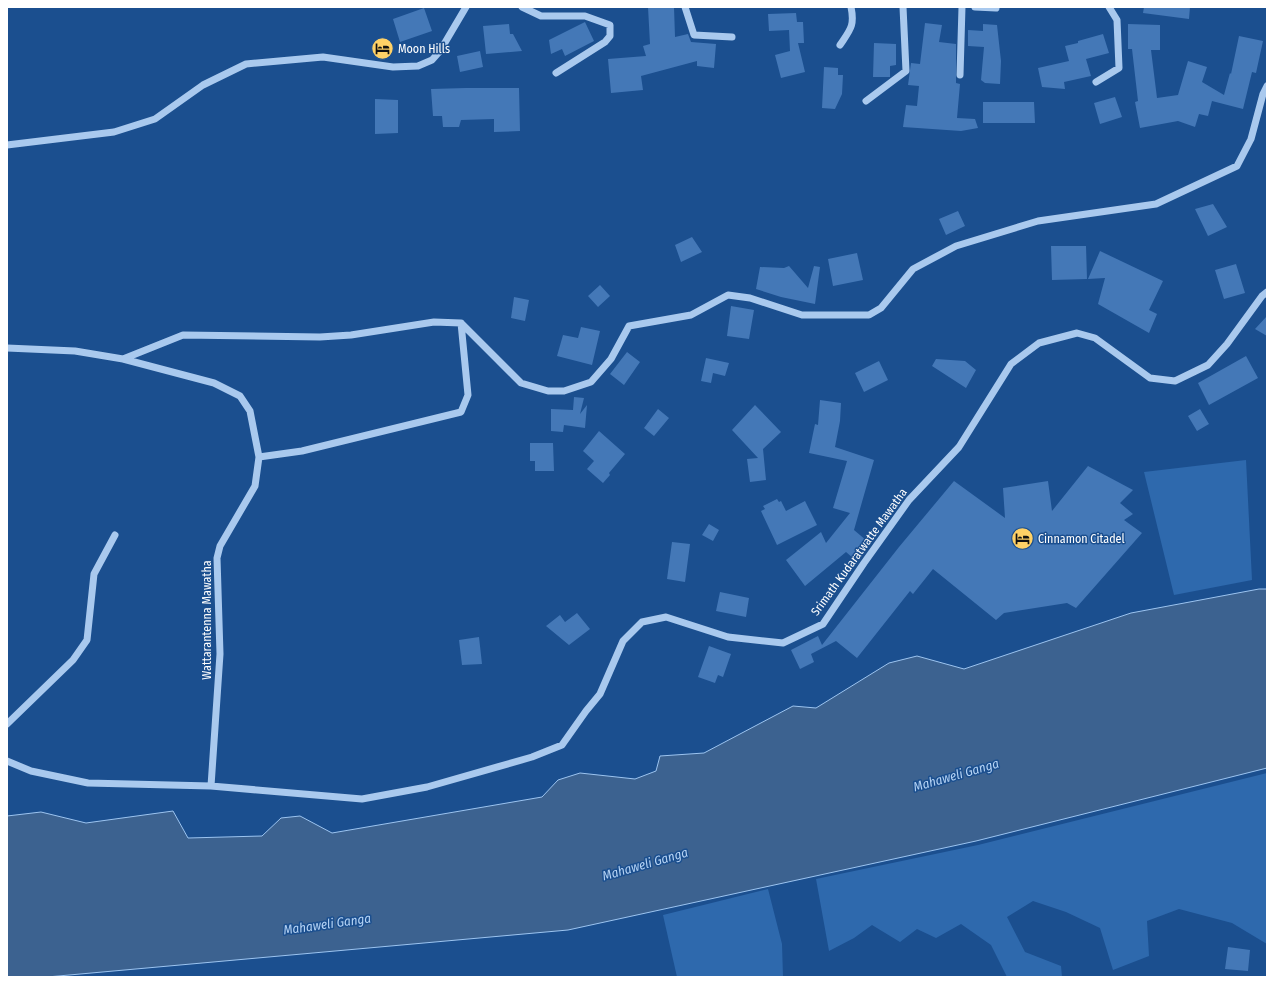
<svg xmlns="http://www.w3.org/2000/svg" width="1274" height="984" font-family="'Fira Sans Condensed',sans-serif">
<style>
.green{fill:#2e69ad}
.water{fill:#3c6290;stroke:#9cc4f0}
.building{fill:#4478b7}
.lines{fill:none;stroke-linecap:round;stroke-linejoin:round}
.minor{stroke:#a9c9ee;stroke-width:7}
.labels{text-anchor:middle;dominant-baseline:central;stroke-width:3;stroke-linejoin:round;paint-order:stroke}
.poi-label{font-size:12px;fill:#fff;stroke:#1b4f8f;text-anchor:start}
.street-label{font-size:12px;fill:#fff;stroke:#1b4f8f}
.water-label{font-size:13px;font-style:italic;fill:#b5d3f5;stroke:#1b4f8f}
</style>
<rect width="100%" height="100%" fill="#1b4f8f"/>
<path class="green" d="M1246,460L1252,580L1174,595L1144,472Z
M1267,773V944L1232,923L1179,909L1147,921L1149,956L1113,970L1100,928L1066,912L1033,901L1007,917L1025,952L1061,966L1062,977H1007L991,945L961,924L936,938L917,929L900,942L872,925L854,938L829,951L816,879L978,845Z
M768,889L782,944L783,977H677L663,915Z"/>
<path class="water" d="M1259,589H1267V768L976,841L568,930L47,977H7V816L41,812L86,823L173,811L188,838L262,836L281,818L300,816L332,833L542,797L558,780L580,773L635,779L656,771L660,756L704,753L793,706L816,708L889,663L917,656L964,669L1131,613Z"/>
<path class="building" d="M648,7H674L675,37L688,34L691,42L716,44L714,68L697,66V61L641,76L643,90L611,93L608,59L646,56L643,46L650,44Z
M1144,7H1190L1189,19L1143,13Z
M424,8L432,31L400,42L393,19Z
M796,13L797,22H803L804,43H798L805,72L781,78L775,55L790,51L789,30L769,31L768,14Z
M585,22L594,41L565,56L562,49L551,54L549,40Z
M925,23L942,25L939,42L956,44V83L960,84L957,118L975,119L978,128L961,131L903,127L906,105L917,106L919,86L908,85L911,63L920,64Z
M509,24L510,34H513L522,51L486,54L483,26Z
M983,24L997,25L1001,61L1000,84L985,83L981,80L984,47L968,46V30L983,31Z
M1128,24L1160,25V50H1151L1157,98L1178,95L1188,61L1207,67L1202,82L1224,95L1230,73L1231,74L1239,36L1263,41L1256,73L1252,72L1243,109L1212,101L1208,116L1199,114L1195,127L1178,121L1140,128L1135,102L1138,101L1132,49H1128Z
M1103,34L1109,53L1086,59L1091,76L1064,82L1065,89L1042,87L1038,68L1069,61L1065,46L1078,43V41Z
M874,43L896,44V65L890,66V77H873Z
M480,51L483,67L460,72L457,56Z
M824,67L838,68V75H843L842,94L835,109L822,108Z
M466,88H519L520,131L494,132V119L461,120L459,127H443L442,116H433L431,89Z
M1115,97L1122,117L1100,124L1094,103Z
M375,99L398,100V133L375,134Z
M983,102H1034L1035,123H983Z
M1213,204L1227,227L1208,236L1195,209Z
M958,211L965,226L946,235L939,219Z
M692,237L702,252L681,262L675,245Z
M1051,246H1086L1087,279L1052,280Z
M1100,251L1163,281L1149,310L1157,314L1149,333L1098,304L1105,278L1088,279Z
M857,253L863,280L833,286L828,259Z
M1236,264L1245,293L1224,299L1215,270Z
M789,266L808,288L814,266L820,267L815,304L781,297L756,289L760,267L784,268Z
M600,285L610,296L598,307L588,296Z
M514,297L529,300L525,321L511,318Z
M731,306L754,310L749,339L727,336Z
M1267,316V336L1255,329Z
M581,327L600,331L592,365L557,356L563,335L578,338Z
M627,352L640,362L624,385L610,374Z
M1246,356L1258,378L1209,405L1198,383Z
M706,358L729,363L725,376L713,373L711,383L701,381Z
M936,359L965,361L976,370L966,388L932,366Z
M879,361L888,380L864,392L855,373Z
M574,397L584,398L580,414L587,405L585,428L564,425L563,432L551,431V409L573,410Z
M820,400L841,403L840,421L835,447L874,460L854,530L867,541L853,558L846,552L805,586L786,560L821,532L826,543L850,513L833,508L847,461L809,453L815,424L818,425Z
M755,405L781,432L763,449L766,480L750,482L747,459L758,458L732,430Z
M658,409L669,418L654,436L644,428Z
M1200,409L1209,424L1197,431L1188,416Z
M599,431L625,454L609,473L610,475L603,483L587,469L594,461L583,451Z
M530,443H553L554,471H535V461H530Z
M1088,466L1133,490L1120,503L1133,514L1124,520L1142,533L1076,608L1067,603L1004,613L996,620L933,569L913,594L910,591L857,658L836,641L811,654L814,662L800,669L791,650L818,636L822,645L899,547L954,481L1005,518L1003,488L1048,481L1052,511Z
M777,499L779,502L781,501L786,511L805,501L817,525L777,545L761,511L765,509L763,506Z
M709,524L719,530L713,541L702,535Z
M672,542L690,544L685,582L667,579Z
M720,592L749,598L746,617L716,611Z
M577,613L590,629L569,645L546,626L560,615L565,622Z
M479,637L482,664L462,665L459,640Z
M709,646L731,654L723,677L718,675L715,683L698,677Z
M1228,947L1250,950L1248,971L1225,969Z"/>
<g class="lines">
<path class="minor" d="M522,7L541,16H585L610,25V36L605,42L556,73
M685,7L694,35L732,37
M975,7L996,8
M840,45C850,30 855,26 851,7
M960,75L962,7
M1096,82L1119,68L1117,20L1109,7
M866,101L906,71L903,7
M7,145L114,132L155,119L203,85L246,64L323,57L393,67L418,66L432,60L440,51L466,7
M7,348L75,351L123,359L214,383L240,396L250,411L259,457L255,486L220,546L217,558L220,654L211,786
M123,359L183,335L320,337L351,335L434,322L461,323L521,383L548,391H564L591,382L611,359L629,326L691,315L728,295L750,298L802,315H869L881,308L913,269L956,246L1038,221L1156,204L1237,166L1251,139L1263,94L1267,86
M259,457L302,451L461,412L468,395L461,323
M7,724L73,660L87,640L94,574L115,535
M7,761L31,771L88,783L211,786L362,799L427,787L532,757L562,745L586,711L600,694L623,641L642,622L666,617L728,637L783,643L823,624L864,563L909,500L959,447L1011,364L1039,343L1077,333L1095,338L1150,378L1175,381L1208,365L1227,344L1262,296L1267,292"/>
</g>
<defs>
<symbol id="hotel-disc" viewBox="-11 -11 22 22"><circle r="9.5" fill="#ffd166" stroke="#1b4f8f"/><path d="M-6-4.5h1.5V1H6V5H4.5V3h-9V5H-6ZM-4 0a1.8 1.8 0 1 1 3.6 0ZM.5 0V-2.5h3Q6-2.5 6 0Z" fill="#111"/></symbol>
</defs>
<g fill-rule="evenodd">
<use href="#hotel-disc" x="370" y="36" width="25" height="25"/>
<use href="#hotel-disc" x="1010" y="526" width="25" height="25"/>
</g>
<g class="labels">
<g class="poi-label">
<text x="398" y="49">Moon Hills</text>
<text x="1038" y="539">Cinnamon Citadel</text>
</g>
<g class="street-label">
<text transform="translate(859 552) rotate(-54)">Srimath Kudaratwatte Mawatha</text>
<text transform="translate(207 620) rotate(-90)">Wattarantenna Mawatha</text>
</g>
<g class="water-label">
<text transform="translate(956 775) rotate(-16)">Mahaweli Ganga</text>
<text transform="translate(645 864) rotate(-16)">Mahaweli Ganga</text>
<text transform="translate(327 924) rotate(-8)">Mahaweli Ganga</text>
</g>
</g>
<rect width="1274" height="984" fill="none" stroke="#ffffff" stroke-width="16"/>
</svg>
